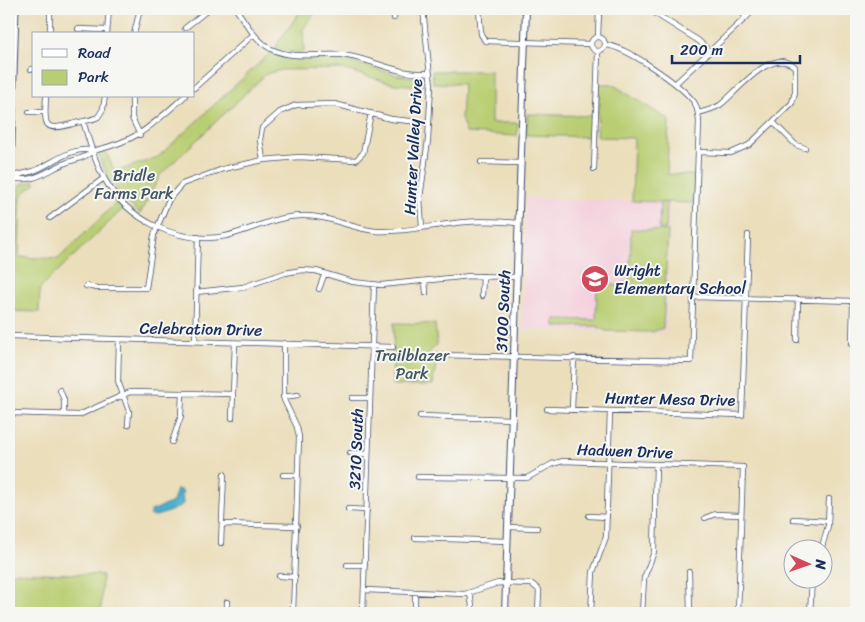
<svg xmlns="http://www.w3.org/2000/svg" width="865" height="622" font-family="Sriracha,sans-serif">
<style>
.built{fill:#f4cfdc}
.green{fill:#b9ce72;stroke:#6a7e68}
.water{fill:#4cb0cb;stroke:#347094}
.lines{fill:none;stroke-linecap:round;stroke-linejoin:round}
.minor-casing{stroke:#3a496c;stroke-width:6}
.secondary-casing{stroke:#3a496c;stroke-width:8}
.primary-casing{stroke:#3a496c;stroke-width:9}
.minor{stroke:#fff;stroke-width:4.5}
.secondary{stroke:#fff;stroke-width:6}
.primary{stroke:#fff;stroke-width:7}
.labels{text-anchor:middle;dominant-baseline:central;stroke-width:4;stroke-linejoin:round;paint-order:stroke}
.street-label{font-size:16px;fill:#1b2f5e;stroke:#f6f6f2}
.park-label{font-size:16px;fill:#425763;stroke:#f6f6f2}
.poi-label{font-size:16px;fill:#1b2f5e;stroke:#f6f6f2;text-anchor:start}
</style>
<rect width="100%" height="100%" fill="#f6f6f2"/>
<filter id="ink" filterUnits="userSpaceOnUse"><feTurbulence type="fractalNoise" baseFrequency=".02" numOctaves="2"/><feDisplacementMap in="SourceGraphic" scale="10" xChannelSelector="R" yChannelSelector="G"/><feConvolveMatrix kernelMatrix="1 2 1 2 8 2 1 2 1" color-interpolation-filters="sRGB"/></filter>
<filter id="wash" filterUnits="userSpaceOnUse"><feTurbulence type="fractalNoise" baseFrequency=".0096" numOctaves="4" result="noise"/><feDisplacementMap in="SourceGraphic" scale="20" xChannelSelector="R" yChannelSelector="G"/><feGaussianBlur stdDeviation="1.12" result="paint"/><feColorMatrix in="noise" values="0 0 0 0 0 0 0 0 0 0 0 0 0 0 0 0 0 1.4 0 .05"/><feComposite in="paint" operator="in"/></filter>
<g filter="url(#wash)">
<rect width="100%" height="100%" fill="#ebdebb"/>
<path class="built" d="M526,198L670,202L665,333L522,329Z"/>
<path class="green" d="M302,9H318L303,29L304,52H289L275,47Z
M270,53L291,59L346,60L397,75L423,78L424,86L394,84L342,69L281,70L266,74L161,174L140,214C118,194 108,181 98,154L106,152L115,172L158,157Z
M432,71H491V123H518L517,136L466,133L461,118L463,84L433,83Z
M599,84H612L669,120L667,174L693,175V203L632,201L634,138L597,137Z
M527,114L592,116V137L527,135Z
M35,181V184L21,195L19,257L58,259L116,203L123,209L40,288L39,312L11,311L19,185Z
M660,203H667L666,229H659Z
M631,229L668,231L663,328L652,332L606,331L596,326L555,327V319L596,320L597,285H620L627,282L630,277Z
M394,323L435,324L437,345L429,352L431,361L436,364L433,385H392Z
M9,572L102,575L101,613H9Z"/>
<path class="water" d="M177,489L182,491L183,504C174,511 163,514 152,517L150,515L151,511L173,502Z"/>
</g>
<g filter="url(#ink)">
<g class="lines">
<defs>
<path id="minor" d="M236,9C246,23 255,40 271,49C294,60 319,53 343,55C373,59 398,76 429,73
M479,9L481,34L485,41L591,44
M648,9L699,41L709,51
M738,9L746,17
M394,18L395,9
M185,28L209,9
M78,29L107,30
M50,34V9
M107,34L109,9
M134,34L140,9
M591 44a7 7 0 1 1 14 0a7 7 0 1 1-14 0Z
M598,37L599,9
M31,69H34
M676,83L755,9
M194,88L254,34
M46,96C45,123 41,133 72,124C81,121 90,121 98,117L103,109L105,96
M132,96V118L140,135
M29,112H45
M83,121C89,140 94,161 104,178C127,220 178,245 226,236C252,230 275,216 302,216C329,215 351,229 376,231C406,233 437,224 466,222C484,220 502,222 519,223
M773,122L796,145L805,148
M698,152L731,153L749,145L792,103L795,92V67C772,45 736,93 720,105C714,109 706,111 698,113
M263,160L260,140L262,128L280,112L296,105L335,104L391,119L429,123
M481,162L521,163
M594,169L598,52
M9,177C18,174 27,174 36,170C53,163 74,145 93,151C139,140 150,127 185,96
M10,177C33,185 47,170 68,162C77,159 86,158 93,151
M50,218L104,178
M422,227L420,198L428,140L431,86L423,9
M425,281L426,293
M86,286L97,288H146L154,235L169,199L182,184L223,169L263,160L299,157L356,160L363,153L371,113
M319,289L325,273
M196,292L243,287L285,273L302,270L316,271L353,282L381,285L470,276L517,277
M482,296L483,276
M693,297L856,301
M9,336L393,347
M119,339L118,381L129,411L128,425
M797,340L798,299
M195,342L198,237
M284,343V400L297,427L299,437L293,613
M852,343L853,301
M438,355L691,361L699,121C698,114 698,108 694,102C681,85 626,46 605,45
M60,390L64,400V415
M283,397L298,395
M352,398H370
M547,409L742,415L748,235
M572,410L574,357
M9,413L79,415L130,392L233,394
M420,416L513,419
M232,418L235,343
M172,442L181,416L182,393
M350,453L368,454
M283,475H298
M418,477L527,478L552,464L563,461L743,467L738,613
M348,509L367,510
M589,516L607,517
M705,518L715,514L741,515
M793,519L828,521
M222,524L297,526
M509,527L537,528
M415,538L508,541
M221,543L224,474
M821,550L828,526L829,499
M347,565H365
M789,565L792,566
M689,572L690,613
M279,576L295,577
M364,590L465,594L498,583L532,584L539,590L538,613
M415,610V592
M227,613V602
M363,613L374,285
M470,613L472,606L470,593
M591,613L593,572L606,537L610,411
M642,613L644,578L654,552L656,464
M810,613L812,580"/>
<path id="secondary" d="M505,613L526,9"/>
<path id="primary" d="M9,205L15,9"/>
</defs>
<use href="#minor" class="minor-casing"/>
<use href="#secondary" class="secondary-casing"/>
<use href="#primary" class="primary-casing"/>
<use href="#minor" class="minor"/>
<use href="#secondary" class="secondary"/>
<use href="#primary" class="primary"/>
</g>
</g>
<defs>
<symbol id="school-disc" viewBox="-11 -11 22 22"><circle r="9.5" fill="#d1495b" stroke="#f6f6f2"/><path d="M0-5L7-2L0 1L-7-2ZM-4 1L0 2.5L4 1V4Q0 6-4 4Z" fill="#fff"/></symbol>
</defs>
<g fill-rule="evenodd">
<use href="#school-disc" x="579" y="263" width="32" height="32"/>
</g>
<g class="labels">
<g class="street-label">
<text transform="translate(413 147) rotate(-87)">Hunter Valley Drive</text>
<text transform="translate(503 311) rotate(-88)">3100 South</text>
<text transform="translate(201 329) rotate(1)">Celebration Drive</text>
<text transform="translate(670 399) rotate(1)">Hunter Mesa Drive</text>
<text transform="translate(356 449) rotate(-88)">3210 South</text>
<text transform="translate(625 451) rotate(2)">Hadwen Drive</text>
</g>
<g class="park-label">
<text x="134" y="175">Bridle<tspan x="134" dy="18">Farms Park</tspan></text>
<text x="412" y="355">Trailblazer<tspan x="412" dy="18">Park</tspan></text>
</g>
<g class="poi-label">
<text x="614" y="270">Wright<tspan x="614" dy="18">Elementary School</tspan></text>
</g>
</g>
<rect width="865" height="622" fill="none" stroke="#f6f6f2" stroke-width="30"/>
<rect x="32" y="32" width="162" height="65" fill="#f6f6f2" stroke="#9ea6b7"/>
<rect x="42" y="49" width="25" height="8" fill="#ffffff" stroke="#9ea6b7"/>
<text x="78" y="58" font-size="15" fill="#1b2f5e">Road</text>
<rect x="42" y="70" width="25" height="15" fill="#b9ce72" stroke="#9ea6b7"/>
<text x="78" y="82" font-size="15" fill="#1b2f5e">Park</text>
<g transform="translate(808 564) rotate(92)"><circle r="24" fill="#f6f6f2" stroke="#9ea6b7"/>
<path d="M0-4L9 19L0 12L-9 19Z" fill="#d1495b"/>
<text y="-8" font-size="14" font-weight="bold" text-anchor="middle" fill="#1b2f5e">N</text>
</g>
<path d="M672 55v8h128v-8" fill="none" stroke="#1b2f5e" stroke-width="2.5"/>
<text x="680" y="55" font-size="15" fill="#1b2f5e" stroke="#f6f6f2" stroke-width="4" paint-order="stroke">200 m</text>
</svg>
